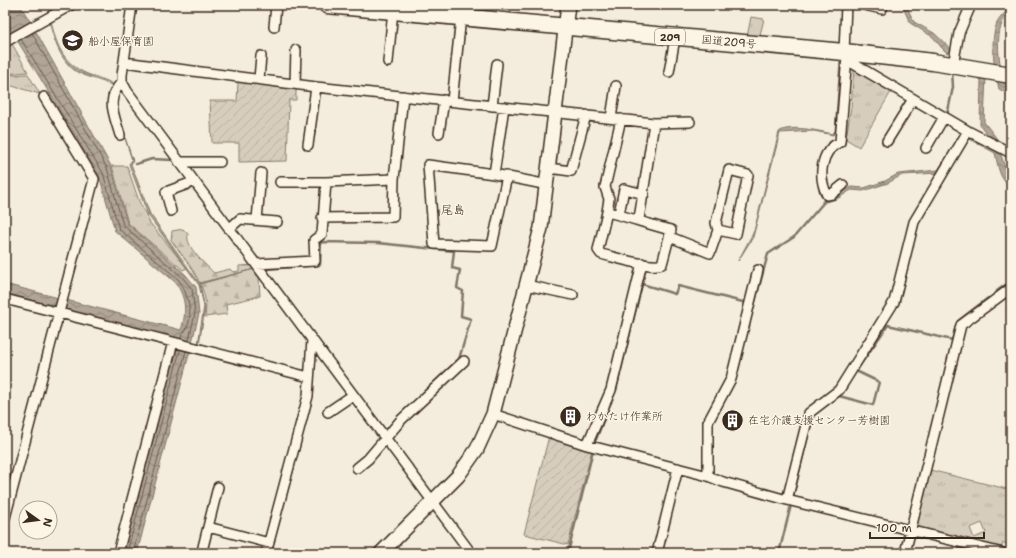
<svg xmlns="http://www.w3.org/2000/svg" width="1016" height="558" font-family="'Shantell Sans','Klee One',sans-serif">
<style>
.grass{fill:url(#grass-tufts);stroke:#887c6e;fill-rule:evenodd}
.forest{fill:url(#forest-firs);stroke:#887c6e}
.garden{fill:url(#garden-furrows);stroke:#887c6e}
.water{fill:url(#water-waves);stroke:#817466}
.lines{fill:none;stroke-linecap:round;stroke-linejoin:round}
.shore{stroke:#6a5b4e;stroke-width:1}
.stream{stroke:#817466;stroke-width:2.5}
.street-casing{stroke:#3b2a1e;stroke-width:12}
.secondary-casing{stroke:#3b2a1e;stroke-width:16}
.highway-casing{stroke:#3b2a1e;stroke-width:19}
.street{stroke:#fcf5e5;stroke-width:9}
.secondary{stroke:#fcf5e5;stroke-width:13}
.highway{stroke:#fcf5e5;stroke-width:16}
.labels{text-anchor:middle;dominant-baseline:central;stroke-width:3;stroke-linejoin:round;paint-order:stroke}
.shield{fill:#fcf5e5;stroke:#75675a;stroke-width:1}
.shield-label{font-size:10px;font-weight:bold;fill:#3b2a1e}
.poi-label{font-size:11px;fill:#3b2a1e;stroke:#fcf5e5;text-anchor:start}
.street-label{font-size:11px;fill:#3b2a1e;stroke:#fcf5e5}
.neighbourhood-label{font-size:12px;fill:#3b2a1e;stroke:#fcf5e5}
</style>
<defs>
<pattern id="grass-tufts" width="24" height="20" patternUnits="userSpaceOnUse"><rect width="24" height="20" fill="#d6cdbd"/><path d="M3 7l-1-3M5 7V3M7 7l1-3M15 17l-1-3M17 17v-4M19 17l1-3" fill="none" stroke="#b9b0a2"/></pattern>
<pattern id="forest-firs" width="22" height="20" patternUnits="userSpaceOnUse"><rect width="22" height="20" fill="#d6cdbd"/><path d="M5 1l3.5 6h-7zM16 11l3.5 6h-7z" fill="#b9b0a2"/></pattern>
<pattern id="garden-furrows" width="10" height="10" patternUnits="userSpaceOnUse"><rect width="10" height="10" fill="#d6cdbd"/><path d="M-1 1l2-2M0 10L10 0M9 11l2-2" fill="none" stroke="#b9b0a2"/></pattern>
<pattern id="water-waves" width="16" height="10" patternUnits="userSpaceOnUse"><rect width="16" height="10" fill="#b0a596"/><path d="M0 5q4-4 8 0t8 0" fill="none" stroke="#90877a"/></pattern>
</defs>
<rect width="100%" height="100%" fill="#f4eddd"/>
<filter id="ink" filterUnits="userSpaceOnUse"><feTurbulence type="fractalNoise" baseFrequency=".025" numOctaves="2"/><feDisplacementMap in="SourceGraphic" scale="8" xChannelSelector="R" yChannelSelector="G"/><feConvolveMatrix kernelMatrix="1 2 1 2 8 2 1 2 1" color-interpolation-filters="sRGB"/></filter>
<g filter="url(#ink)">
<path class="grass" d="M751,17L764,19L759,39L747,37Z
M11,42L28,72L5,74V45Z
M854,68L892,90L859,147L846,139L851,107Z
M28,74L40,94L5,84V77L8,75Z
M112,166H127L139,201L150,223L187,268L183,270L128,223Z
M930,470L1011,490V545L1003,543L1001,549L916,527ZM982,523L986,533L974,538L970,528Z"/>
<path class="forest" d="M183,229L188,234C185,247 205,264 214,273L230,269L233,272L239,271V266L253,265L259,276L260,296L226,304L227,314L205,317C211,288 186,261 171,240L172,231Z"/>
<path class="garden" d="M238,82L296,87V100H289L287,161L239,162V143H212L210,101H237Z
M549,436L592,450L568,545L524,534Z"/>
<path class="water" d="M5,5H20L34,28L111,166L127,223L185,274L196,287L199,314L192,342L198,344L204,306L199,285L148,215L129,164L132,160L114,105L133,161L131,164L150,214L199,283L254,269L200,284L205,309L199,344L192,343L137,553H123L178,339L5,293V284L181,330C187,312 186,297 175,282L115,231L99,175L17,40H15L5,15Z
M902,5H906L914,22L934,33L951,49V53H947L941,47L933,37L910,23Z
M1011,6V12C991,24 998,74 1010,90L1006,93L999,89C995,70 989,42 997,23C1000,17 1006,12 1011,6Z
M49,20H51C56,47 65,67 93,76C99,78 111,81 114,86C103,81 90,78 79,73C61,64 53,38 49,20Z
M840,60H842L836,131L833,135L814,131L780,133L753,237L738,261L754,231L779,132C788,124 821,131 832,134L835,131Z
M978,74L986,76L984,122L1001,144C998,160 1011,174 1011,187C999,180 998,165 995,153L962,135L938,173L902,175L888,183L863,191L851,190L837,199L822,203V201L834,197L851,187L864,188L885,181L898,174L938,170L961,133L993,142L980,125L981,80Z
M299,446H300L273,547Z"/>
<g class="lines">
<path class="shore" d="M32,33L107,168L123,225L182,277L192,289L195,313L189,340
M21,39L103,173L119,229L178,279C188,292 197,323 181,335L182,339
M127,553L180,350
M133,553L186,351"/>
<path class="stream" d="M947,116L953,87L952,71
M136,164L152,159L172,160
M266,269L320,265L321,242L378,243L454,251L452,268L460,270L457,288L463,291L461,316L471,319L459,359L425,391
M997,291L1005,285
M747,331L768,254L794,237L824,202
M616,390L642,284L675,294L678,286L747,303
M595,442L612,398
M793,497L813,415L839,396L873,405L879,382L856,371L888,325L952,340L958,321L988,298
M568,553L593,450
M779,553L791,505"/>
<defs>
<path id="street" d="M132,5L122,75V82L127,91L471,553
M864,5L882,9
M274,27L276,5
M5,42L71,5
M844,52L846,5
M847,60L968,131L1011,153
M124,62L316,87L654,123L690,122
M388,62L393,10
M953,65L959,33L971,5
M669,72L675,38
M259,79L261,56
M295,84L296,50
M452,101L461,17
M492,106L497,64
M611,118L616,86
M439,133L444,100
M120,135C114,114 105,99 122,82
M887,141L913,99
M308,145L316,87
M926,148L944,117
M179,162H220
M549,168L571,171L586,115
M494,174L504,107
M507,176L492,246L434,244L428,165L494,174L548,185
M280,182H326
M843,185L832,194L827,195C818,177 820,151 840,142L847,56
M171,211L166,192L193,182
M607,212C629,217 650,225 671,230L662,264C652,269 614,257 601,254L598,250Z
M607,212L609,199L605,187L621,119
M619,214L624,189L644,194
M322,218L393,217L394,179
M639,219L654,123
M257,220L261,173
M229,229L240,219L277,222
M670,237L710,253L718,230L716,223L729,170L748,175L736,234L718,230
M256,264L315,261L314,240L322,234L326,182L394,179L403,96
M526,285L573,295
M5,299L309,377
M328,412L353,395
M493,414L587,445L708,476L723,482L787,500L1003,553
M587,445L611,390L642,263
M357,468L368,459L401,420L464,361
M708,476V422L731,379L758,270
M787,500L809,413L839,390L894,302L914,222L968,131
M5,518L94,179L44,97
M208,527L269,543
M203,547L218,487
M118,553L173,342
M266,553L308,396L312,340
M657,553L678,468
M905,553L961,325L1011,288"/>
<path id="secondary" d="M381,553L458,476L477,449L493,414L541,228L568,5"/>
<path id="highway" d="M327,5L844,52L933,62L1011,75"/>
</defs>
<use href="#street" class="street-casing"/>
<use href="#secondary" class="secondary-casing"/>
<use href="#highway" class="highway-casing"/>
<use href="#street" class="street"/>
<use href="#secondary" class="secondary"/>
<use href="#highway" class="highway"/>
</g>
</g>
<defs>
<symbol id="school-disc" viewBox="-11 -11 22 22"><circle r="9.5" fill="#3b2a1e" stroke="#fcf5e5"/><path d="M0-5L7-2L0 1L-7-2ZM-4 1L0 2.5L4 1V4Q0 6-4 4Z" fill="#fff"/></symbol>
<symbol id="building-disc" viewBox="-11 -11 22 22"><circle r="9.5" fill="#3b2a1e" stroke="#fcf5e5"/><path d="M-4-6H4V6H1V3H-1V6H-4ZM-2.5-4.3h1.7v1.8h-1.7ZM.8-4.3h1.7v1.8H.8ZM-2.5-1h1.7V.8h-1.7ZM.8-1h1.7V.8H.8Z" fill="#fff"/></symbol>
</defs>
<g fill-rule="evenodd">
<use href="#school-disc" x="60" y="28" width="25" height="25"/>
<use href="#building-disc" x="558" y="404" width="25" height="25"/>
<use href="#building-disc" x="720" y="408" width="25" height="25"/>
</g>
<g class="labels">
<rect class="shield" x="655" y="29" width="30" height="16" rx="3"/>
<g class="shield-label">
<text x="670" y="37">209</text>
</g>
<g class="poi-label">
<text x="88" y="41">船小屋保育園</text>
<text x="586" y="416">わかたけ作業所</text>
<text x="748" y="420">在宅介護支援センター芳樹園</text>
</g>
<g class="street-label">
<text transform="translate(729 42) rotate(5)">国道209号</text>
</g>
<g class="neighbourhood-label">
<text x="453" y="210">尾島</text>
</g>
</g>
<rect width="1016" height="558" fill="none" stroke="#fcf5e5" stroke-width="20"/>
<rect x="10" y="10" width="996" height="538" fill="none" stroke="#3b2a1e" stroke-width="1.5" filter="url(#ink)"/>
<g transform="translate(38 520) rotate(104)"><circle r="19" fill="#fcf5e5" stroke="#afa495"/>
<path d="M0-3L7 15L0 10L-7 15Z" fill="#3b2a1e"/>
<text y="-6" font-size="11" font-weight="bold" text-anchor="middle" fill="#3b2a1e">N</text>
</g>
<path d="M870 532v6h114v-6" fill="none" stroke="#3b2a1e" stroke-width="2"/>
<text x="876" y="532" font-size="12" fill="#3b2a1e" stroke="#fcf5e5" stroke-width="3" paint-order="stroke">100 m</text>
</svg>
